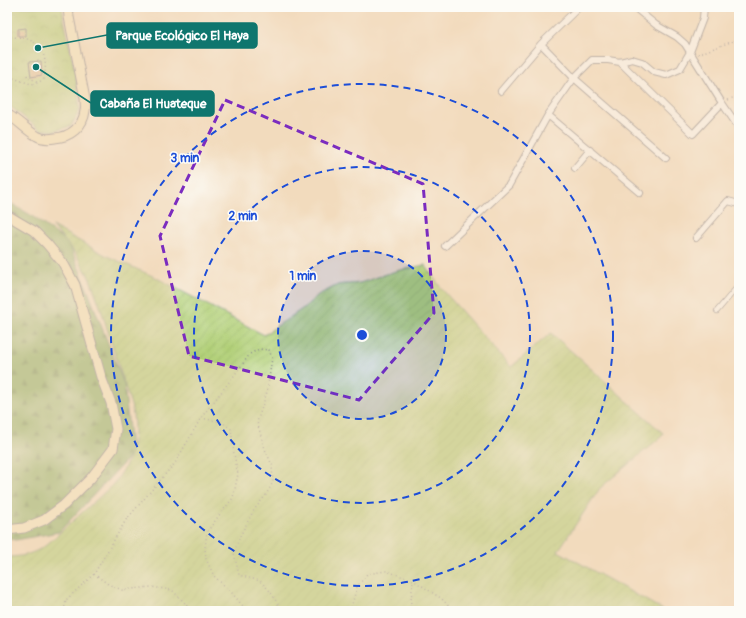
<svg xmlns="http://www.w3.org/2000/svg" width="746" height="618" font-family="Pangolin,sans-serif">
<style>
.forest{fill:url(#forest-firs);stroke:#547062}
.park{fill:url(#park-crowns);stroke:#667f6a}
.garden{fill:url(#garden-furrows);stroke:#667f6a}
.building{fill:#d9b181}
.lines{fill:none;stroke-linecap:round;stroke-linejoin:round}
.pedestrian-casing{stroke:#86858e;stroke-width:6}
.minor-casing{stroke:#86858e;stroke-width:8}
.secondary-casing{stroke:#86858e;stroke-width:11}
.path{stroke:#86858e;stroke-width:1.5;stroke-dasharray:1 3;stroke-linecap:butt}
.pedestrian{stroke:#fff;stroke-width:4.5}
.minor{stroke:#fff;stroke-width:6}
.secondary{stroke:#f7e8c3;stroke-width:9}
.marked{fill:none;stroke:#7b2cbf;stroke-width:3;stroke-dasharray:8 5;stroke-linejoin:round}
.ring{fill:none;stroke:#1d4ed8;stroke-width:2;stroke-dasharray:7 5}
.centre{fill:#1d4ed8;stroke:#fdfcf7;stroke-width:2}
.ring-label{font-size:12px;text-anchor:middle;font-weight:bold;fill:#1d4ed8;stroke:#fdfcf7;stroke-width:3;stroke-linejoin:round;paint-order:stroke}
.leader{fill:none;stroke:#0f766e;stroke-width:1.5}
.callout-dot{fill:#0f766e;stroke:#fdfcf7;stroke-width:1.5}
.callout{fill:#0f766e;stroke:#0f766e;stroke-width:1.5}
.callout-label{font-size:13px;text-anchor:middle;font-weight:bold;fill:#fff}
</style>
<defs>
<pattern id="forest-firs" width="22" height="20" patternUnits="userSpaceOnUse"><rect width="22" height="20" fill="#8cb267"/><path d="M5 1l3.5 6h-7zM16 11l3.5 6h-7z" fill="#729158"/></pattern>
<pattern id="park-crowns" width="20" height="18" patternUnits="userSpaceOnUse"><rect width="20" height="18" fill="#b0cf76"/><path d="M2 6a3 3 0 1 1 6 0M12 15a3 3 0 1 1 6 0" fill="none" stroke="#97b268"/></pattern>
<pattern id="garden-furrows" width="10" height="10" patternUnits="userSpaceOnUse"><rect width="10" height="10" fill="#b0cf76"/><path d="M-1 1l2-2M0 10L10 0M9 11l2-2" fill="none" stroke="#97b268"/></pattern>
</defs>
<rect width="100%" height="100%" fill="#fdfcf7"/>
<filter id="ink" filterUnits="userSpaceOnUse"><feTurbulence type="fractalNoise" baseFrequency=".025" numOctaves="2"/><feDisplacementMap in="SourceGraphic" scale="8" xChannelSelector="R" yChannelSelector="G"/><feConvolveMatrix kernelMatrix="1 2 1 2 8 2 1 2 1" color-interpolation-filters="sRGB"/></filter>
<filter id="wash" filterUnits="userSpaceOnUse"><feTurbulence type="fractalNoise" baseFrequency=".012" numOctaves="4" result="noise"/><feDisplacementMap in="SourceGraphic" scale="16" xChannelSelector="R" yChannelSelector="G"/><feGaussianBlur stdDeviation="0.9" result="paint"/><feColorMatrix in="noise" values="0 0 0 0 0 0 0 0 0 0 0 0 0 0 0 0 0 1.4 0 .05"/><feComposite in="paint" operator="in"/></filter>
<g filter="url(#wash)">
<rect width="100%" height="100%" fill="#f2dbbd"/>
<path class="forest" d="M7,201L29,214L69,243L124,384L132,454L59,532L16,540L7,538Z"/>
<path class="park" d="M7,7H62L64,19L76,77L80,110L71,126L54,131L40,130L11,107L7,106Z"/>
<path class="garden" d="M52,226L107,256L155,277L264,335L305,307L318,295L338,285L344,284H350L360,283L396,271L425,265L441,288L511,367L551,333L663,433L662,436L600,488L558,551L665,611H7V557C21,557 33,554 45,546C59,534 72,522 86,509C95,501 104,493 113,484C133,462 138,433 131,405L100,306L92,284L87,273L75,253L60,235Z"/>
<g id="blocks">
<path class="building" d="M26,28V36H18V29Z
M41,61L42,75L31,77L29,62Z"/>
</g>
</g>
<g filter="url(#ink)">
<use href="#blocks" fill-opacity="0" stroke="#86858e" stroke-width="1"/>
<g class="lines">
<defs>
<path id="pedestrian" d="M717,311L739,285"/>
<path id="minor" d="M634,7L656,25L677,37L685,44L722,103L739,128
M541,44L574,78L666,158
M620,62L693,134L722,103
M501,91L541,44L579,7
M548,115L640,193
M575,168L590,150
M696,238L728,201L739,204
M445,246L509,185L548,115L574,78L592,60H608L620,62L632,59L642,62L654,72L666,75L680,69L690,52L703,18L704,7"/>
<path id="secondary" d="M7,114C18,120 26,130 37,136C42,139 49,139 55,138C70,137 83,127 85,111C86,107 85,103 85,99L69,17L68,7
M7,215L34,231L47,244L63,263L75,285L101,377L111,403L116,429L113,449L91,478L64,505L44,520L24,528L7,530"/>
</defs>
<use href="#pedestrian" class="pedestrian-casing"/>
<use href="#minor" class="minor-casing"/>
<use href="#secondary" class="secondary-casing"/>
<path class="path" d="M7,37C14,37 23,37 30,40C46,48 47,64 44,79L37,83L31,84L7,76
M698,54L739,39
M27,75L28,78L35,80L37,83
M728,100L739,95
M201,418L222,422L231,429L234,454L238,474L233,498L220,514L207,532L205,548L206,559L214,576L232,593L247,611
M94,574L108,584L122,590L151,587L172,590L186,604L189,611
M64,611L66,600L94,574L126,520L175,463L201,418L233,377L250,354L259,349L269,350L272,358L267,392L257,422L265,449L272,465L273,482L266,495L254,510L240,536L234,553L239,575L260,581L270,591L282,611
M350,611L357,587L367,574L386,571L413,580L442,599L453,611
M410,611L413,580"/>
<use href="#pedestrian" class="pedestrian"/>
<use href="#minor" class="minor"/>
<use href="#secondary" class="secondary"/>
</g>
</g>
<path d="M0 0H746V618H0ZM225,100L423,184L434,313L359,400L189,356L160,236Z" fill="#f2dbbd" fill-opacity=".55" fill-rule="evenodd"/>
<path class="marked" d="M225,100L423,184L434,313L359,400L189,356L160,236Z"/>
<circle cx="362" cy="335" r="84" fill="#1d4ed8" fill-opacity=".12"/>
<g class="ring">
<circle cx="362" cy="335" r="84"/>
<circle cx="362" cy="335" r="168"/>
<circle cx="362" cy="335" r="251"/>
</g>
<circle cx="362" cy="335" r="6" class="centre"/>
<g class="ring-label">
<text x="185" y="162">3 min</text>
<text x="243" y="220">2 min</text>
<text x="303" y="280">1 min</text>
</g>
<path class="leader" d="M38 48L107 35M36 67L91 103"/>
<g class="callout-dot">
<circle cx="38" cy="48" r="4"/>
<circle cx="36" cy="67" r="4"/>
</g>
<g class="callout">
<rect x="107" y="23" width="150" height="25" rx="4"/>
<rect x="91" y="91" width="123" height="25" rx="4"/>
</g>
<g class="callout-label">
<text x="182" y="40">Parque Ecológico El Haya</text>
<text x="153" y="108">Cabaña El Huateque</text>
</g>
<rect width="746" height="618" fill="none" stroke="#fdfcf7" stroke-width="24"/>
</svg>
